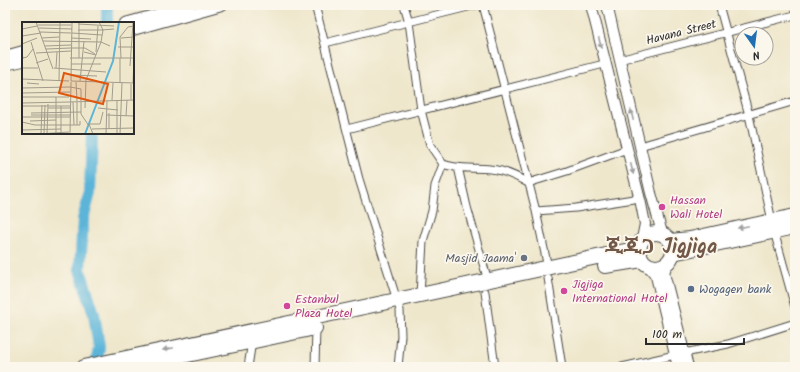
<svg xmlns="http://www.w3.org/2000/svg" width="800" height="372" font-family="Kalam,'Noto Sans Ethiopic',sans-serif">
<style>
.lines{fill:none;stroke-linecap:round;stroke-linejoin:round}
.river{stroke:#5cb5d9;stroke-width:12}
.street-casing{stroke:#484743;stroke-width:9}
.secondary-casing{stroke:#484743;stroke-width:12}
.highway-casing{stroke:#484743;stroke-width:16}
.street{stroke:#fff;stroke-width:7}
.secondary{stroke:#fff;stroke-width:10}
.highway{stroke:#fff;stroke-width:14}
.oneway{fill:#a0a0a0}
.hotel-dot{fill:#d1479c;stroke:#fbf7ec;stroke-width:1.5}
.worship-dot{fill:#6b7280;stroke:#fbf7ec;stroke-width:1.5}
.service-dot{fill:#5c6f8a;stroke:#fbf7ec;stroke-width:1.5}
.labels{text-anchor:middle;stroke-width:3.5;stroke-linejoin:round;paint-order:stroke}
.street-label{font-size:12px;fill:#2b2b2b;stroke:#fbf7ec}
.hotel-label{font-size:12px;fill:#b23c85;stroke:#fbf7ec;text-anchor:start}
.worship-label{font-size:12px;fill:#5b616d;stroke:#fbf7ec;text-anchor:end}
.service-label{font-size:12px;fill:#4e5e75;stroke:#fbf7ec;text-anchor:start}
.town-label{font-size:20px;font-weight:bold;fill:#715848;stroke:#fbf7ec}
.inset-river{fill:none;stroke:#5cb5d9;stroke-width:2}
.inset-road{fill:none;stroke:#a19c8c;stroke-width:1}
.view{fill:#df570e;fill-opacity:0.15;stroke:#df570e;stroke-width:2}
.inset-edge{fill:none;stroke:#2b2b2b;stroke-width:2}
</style>
<rect width="100%" height="100%" fill="#fbf7ec"/>
<filter id="ink" filterUnits="userSpaceOnUse"><feTurbulence type="fractalNoise" baseFrequency=".025" numOctaves="2"/><feDisplacementMap in="SourceGraphic" scale="8" xChannelSelector="R" yChannelSelector="G"/><feConvolveMatrix kernelMatrix="1 2 1 2 8 2 1 2 1" color-interpolation-filters="sRGB"/></filter>
<filter id="wash" filterUnits="userSpaceOnUse"><feTurbulence type="fractalNoise" baseFrequency=".012" numOctaves="4" result="noise"/><feDisplacementMap in="SourceGraphic" scale="16" xChannelSelector="R" yChannelSelector="G"/><feGaussianBlur stdDeviation="0.9" result="paint"/><feColorMatrix in="noise" values="0 0 0 0 0 0 0 0 0 0 0 0 0 0 0 0 0 1.4 0 .05"/><feComposite in="paint" operator="in"/></filter>
<g filter="url(#wash)">
<rect width="100%" height="100%" fill="#efe7cc"/>
<g class="lines">
<path class="river" d="M107,5V23
M92,133L90,193L83,219L80,270L94,314L99,347L96,367"/>
</g>
</g>
<g filter="url(#ink)">
<g class="lines">
<g class="street-casing">
<path id="street" d="M315,5L359,179L400,310L401,336L398,367
M404,5L409,22L421,110L430,145L443,164C457,170 475,167 490,169C504,170 516,176 528,183L567,171L627,149
M483,5L536,211L548,268
M719,5L749,115L772,221
M795,5V7
M325,43L476,5
M619,60L795,15
M347,129L604,64
M640,146L795,101
M458,167L467,207L488,281
M536,211L576,208L640,198
M774,231L795,307
M548,278L562,367
M485,292L495,367
M420,296L423,241L432,211L435,186L443,164
M684,353L728,344L795,323
M248,367L252,341
M315,367L316,328
M622,367L675,355"/>
</g>
<g class="secondary-casing">
<path id="secondary" d="M591,5L641,204L645,224L642,239
M607,5L651,193L662,233
M125,23L190,5
M133,30L222,5
M5,56L23,51
M5,65L23,61
M667,264L664,273L688,367
M648,265L656,276L678,367"/>
</g>
<g class="highway-casing">
<path id="highway" d="M639 250a17 17 0 1 1 34 0a17 17 0 1 1-34 0Z
M671,241L690,239L795,216
M673,253L795,227
M605,266L642,260
M84,367L639,248
M131,367L315,328"/>
</g>
<use href="#street" class="street"/>
<use href="#secondary" class="secondary"/>
<use href="#highway" class="highway"/>
</g>
<defs><path id="oneway-solid" d="M-6-.8H1V-3.2L6.5 0L1 3.2V.8H-6Z"/></defs>
<g class="oneway">
<use href="#oneway-solid" transform="translate(600 43) rotate(77)"/>
<use href="#oneway-solid" transform="translate(632 115) rotate(-103)"/>
<use href="#oneway-solid" transform="translate(632 169) rotate(76)"/>
<use href="#oneway-solid" transform="translate(743 227) rotate(168)"/>
<use href="#oneway-solid" transform="translate(168 349) rotate(168)"/>
</g>
</g>
<g class="hotel-dot">
<circle cx="662" cy="207" r="4"/>
<circle cx="564" cy="291" r="4"/>
<circle cx="287" cy="306" r="4"/>
</g>
<circle class="worship-dot" cx="524" cy="258" r="4"/>
<circle class="service-dot" cx="691" cy="289" r="4"/>
<g class="labels">
<g class="street-label">
<text transform="translate(681 32) rotate(-14)" y="4">Havana Street</text>
</g>
<g class="hotel-label">
<text x="670" y="204">Hassan<tspan x="670" dy="14">Wali Hotel</tspan></text>
<text x="572" y="288">Jigjiga<tspan x="572" dy="14">International Hotel</tspan></text>
<text x="295" y="303">Estanbul<tspan x="295" dy="14">Plaza Hotel</tspan></text>
</g>
<g class="worship-label">
<text x="516" y="262">Masjid Jaama'</text>
</g>
<g class="service-label">
<text x="699" y="293">Wogagen bank</text>
</g>
<g class="town-label">
<text x="661" y="253">ጂጂጋ Jigjiga</text>
</g>
</g>
<g transform="translate(22 22)">
<rect width="112" height="112" fill="#efe7cc"/>
<path class="inset-river" d="M63,112L91,39L97,0"/>
<path class="inset-road" d="M14,0L31,47M56,2L92,4M16,3H49M17,6L50,7M0,7L15,4M56,8H81M80,8L92,7M18,10L49,11M50,11L80,13M0,14L19,11M20,16L37,15M49,16L69,17M99,16L112,15M21,19L79,20L88,24M9,20L21,59M0,22L15,16M23,24L49,23M96,25H112M49,26H63L73,32M24,27L49,26M62,30L74,33M74,30L76,4M14,31L49,29M0,32L1,36L5,35L11,27M48,36H112M57,36V0M98,36V61M99,36L98,15L106,5L112,4M14,41L26,37M49,42H79M108,44L111,1M0,46H16M32,46L84,50M34,46L35,30M49,53L75,54M0,57L47,59M37,59L38,0M49,59L50,0M49,59L112,61M58,59L62,19M54,60L55,79M5,61L17,62M111,61L112,36M48,65L59,67V79M0,66L48,65M0,71L48,70M0,75H47M90,78L91,61M109,78V62M47,80L112,78M51,80L52,103M55,80V103M59,80V92L67,104M0,81L47,80M0,84H48M26,86H48M63,86L64,58L79,20L81,8L77,0M76,86L96,88M9,91L59,90M9,93H48M84,93L112,94M104,94L105,78M0,95H48M8,99L34,98M0,100L13,103H58V99M87,106V91M70,107L112,106M0,108L39,107M16,112L47,110M19,112L20,83M22,112L23,83M25,112L26,82M34,112V75M39,112V84M48,112L49,60M71,112L67,102H78L81,90M84,112L85,79M95,112V79M98,112L100,61"/>
<path class="view" d="M42,51L86,62L81,82L37,71Z"/>
<rect width="112" height="112" class="inset-edge"/>
</g>
<rect width="800" height="372" fill="none" stroke="#fbf7ec" stroke-width="20"/>
<g transform="translate(754 46) rotate(166)"><circle r="19" fill="#fbf7ec" stroke="#a8a59f"/>
<path d="M0-3L7 15L0 10L-7 15Z" fill="#1f6fb2"/>
<text y="-6" font-size="11" font-weight="bold" text-anchor="middle" fill="#2b2b2b">N</text>
</g>
<path d="M646 338v6h98v-6" fill="none" stroke="#2b2b2b" stroke-width="2"/>
<text x="652" y="338" font-size="12" fill="#2b2b2b" stroke="#fbf7ec" stroke-width="3" paint-order="stroke">100 m</text>
</svg>
